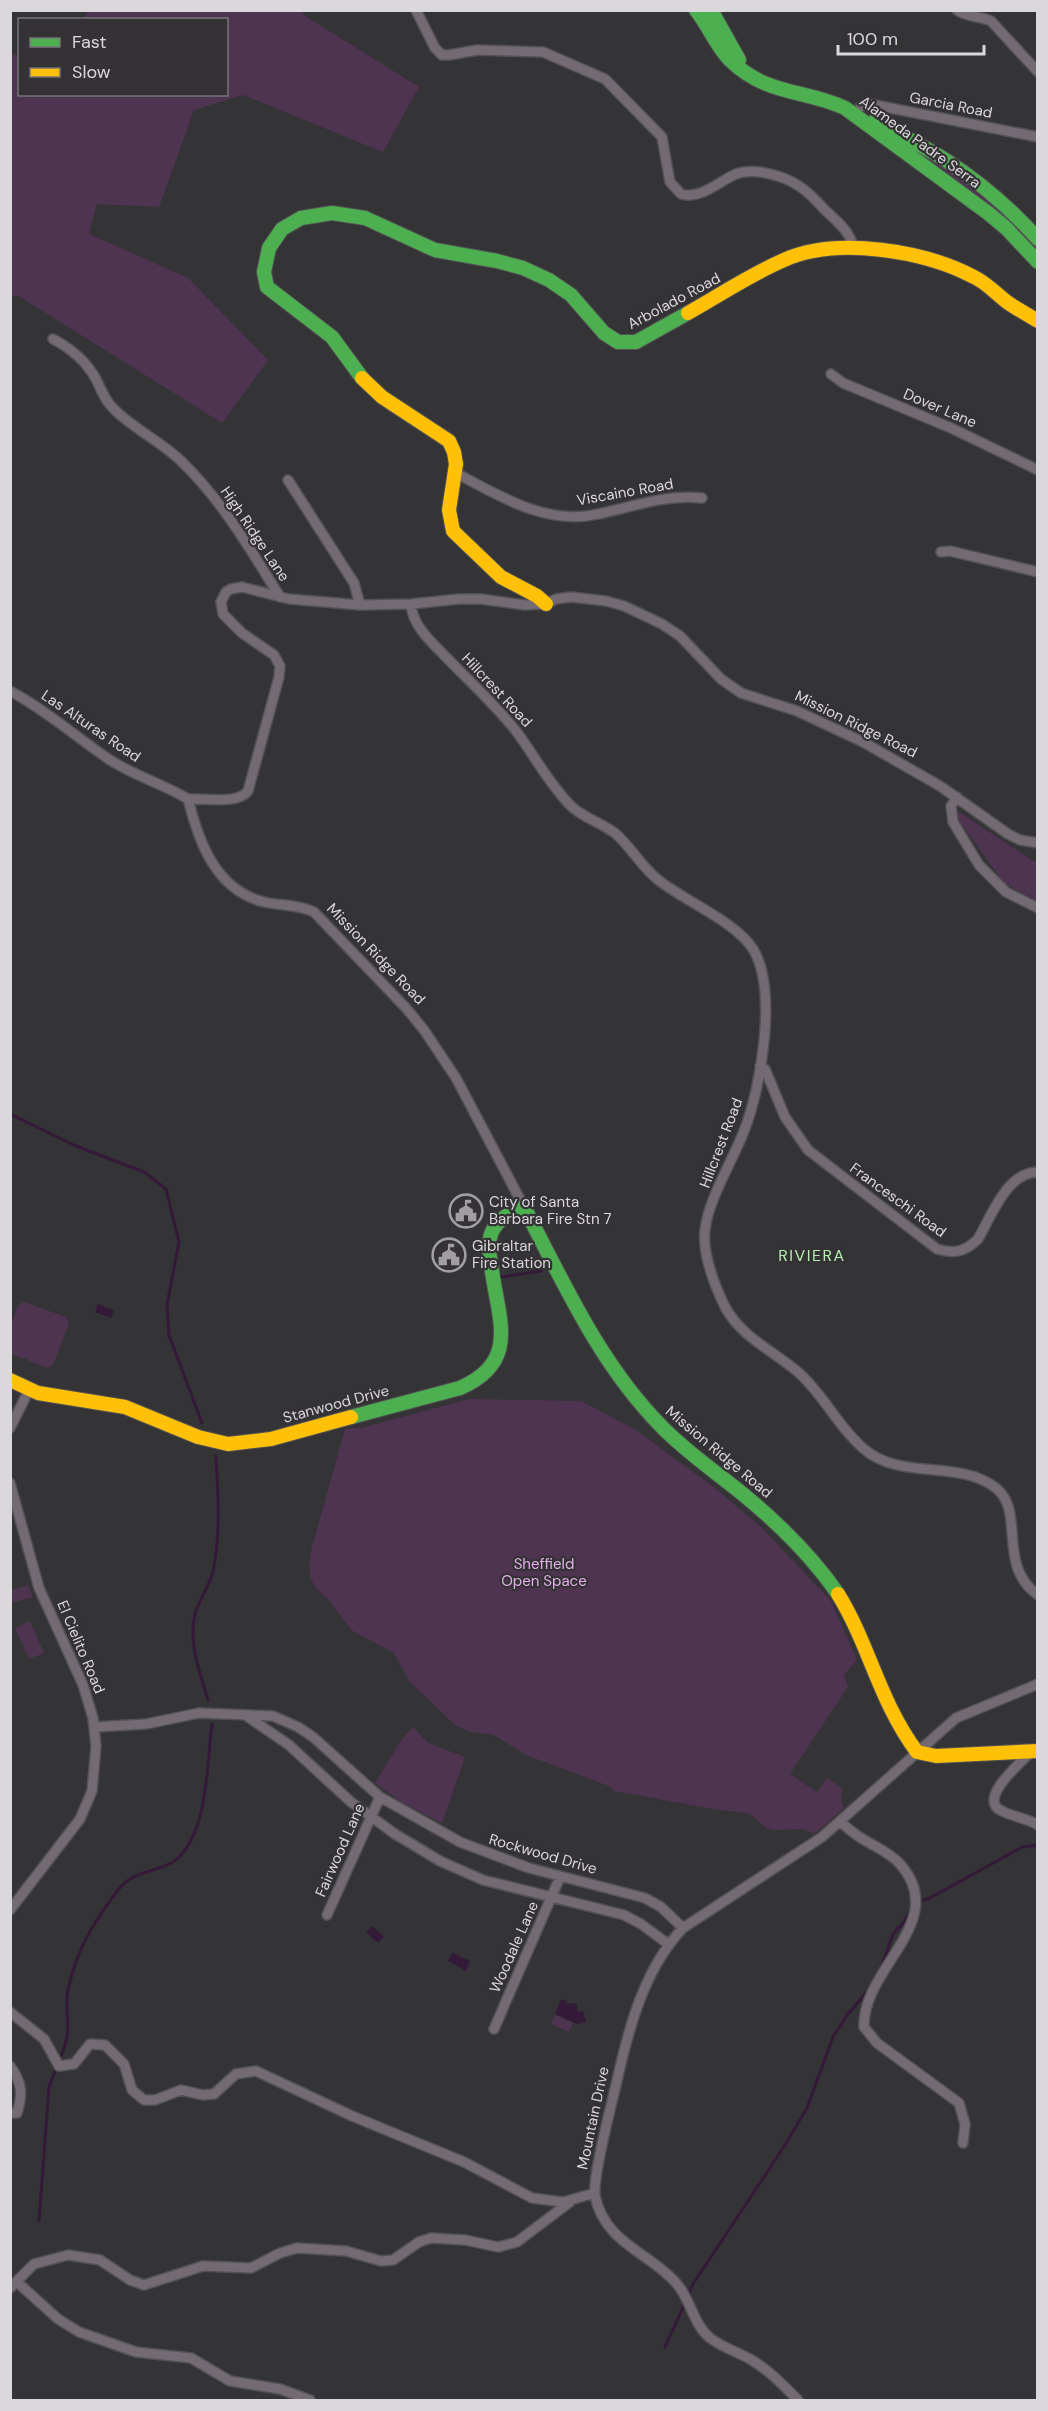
<svg xmlns="http://www.w3.org/2000/svg" width="1048" height="2411" font-family="'DM Sans',sans-serif">
<style>
.green{fill:#4f3452}
.water{fill:#341938}
.lines{fill:none;stroke-linecap:round;stroke-linejoin:round}
.stream{stroke:#341938;stroke-width:3}
.street-casing{stroke:#525153;stroke-width:12}
.fast-casing{stroke:#525153;stroke-width:16}
.slow-casing{stroke:#525153;stroke-width:16}
.street{stroke:#736a74;stroke-width:9}
.fast{stroke:#4caf50;stroke-width:14}
.slow{stroke:#ffc107;stroke-width:14}
.labels{text-anchor:middle;stroke-width:4.5;stroke-linejoin:round;paint-order:stroke}
.street-label{font-size:15px;fill:#dad8da;stroke:#353236}
.poi-label{font-size:15px;fill:#dad8da;stroke:#353236;text-anchor:start}
.park-label{font-size:15px;fill:#e5afeb;stroke:#353236}
.neighbourhood-label{font-size:16px;letter-spacing:1.5px;fill:#b5edb0;stroke:#353236}
</style>
<rect width="100%" height="100%" fill="#343335"/>
<path class="green" d="M88,11H301L305,16L419,87L383,152L243,95L194,110L159,207L97,204L89,234L188,278L268,360L222,423L17,295L11,297V54L19,56L20,94H226V20L83,19Z
M891,135L923,150L1001,206L1037,244V257L951,181L947,174Z
M947,804L1033,861H1037V901L1004,883Z
M24,1302L66,1317L69,1323L53,1365L48,1368L29,1361L27,1357L24,1359L11,1354V1326L18,1305Z
M470,1399L581,1401L636,1430L715,1488L762,1528L831,1601L857,1660L844,1675L848,1687L790,1774L817,1792L827,1778L842,1788L841,1801L844,1808L814,1834L804,1829L776,1830L766,1828L750,1814L740,1812L719,1810L614,1791L609,1786L526,1755L494,1735L471,1732L456,1726L409,1681L394,1653L351,1630L329,1600L316,1588L311,1579L309,1566L311,1551L345,1429L361,1428Z
M28,1585L33,1597L11,1603V1590Z
M30,1621L44,1653L29,1659L15,1628Z
M413,1727L428,1743L465,1757L442,1823L403,1803L375,1783L402,1739Z
M555,2015L573,2023L569,2032L551,2024Z"/>
<path class="water" d="M98,1304L114,1310L111,1318L95,1312Z
M372,1926L384,1937L378,1943L366,1932Z
M452,1953L470,1961L466,1971L448,1961Z
M561,1999L567,2001V2004L576,2003L578,2012L583,2011L586,2022L577,2024L555,2014Z"/>
<g class="lines">
<path class="stream" d="M10,1114L76,1146L144,1172L166,1189L179,1242L167,1305L169,1335L202,1423
M498,1273L502,1277L541,1271
M208,1700C200,1673 188,1643 195,1614C199,1599 210,1586 213,1571C221,1534 218,1494 216,1456
M918,1902L930,1898L1022,1847L1038,1845
M881,1968L893,1934L903,1923L910,1911
M61,2056C72,2031 66,2024 67,1998C68,1982 79,1951 87,1937C93,1925 117,1888 127,1881C143,1869 166,1871 180,1856C208,1827 207,1763 212,1724
M39,2221L49,2087L55,2071
M687,2297L693,2284L783,2148L807,2108L833,2037L848,2014L871,1987
M665,2347L685,2303"/>
<g class="street-casing">
<path id="street" d="M416,10L435,48L442,55H449L477,50L543,52L605,79L662,137L670,182L681,194C701,200 719,181 736,174C754,167 784,176 799,186C808,192 816,200 823,208C835,220 851,231 853,248
M957,10C965,17 981,16 991,21L1038,72
M860,107L870,104L1038,137
M53,339C72,349 86,361 96,379C101,389 104,399 112,407C129,426 160,441 180,460C222,500 250,549 280,597
M831,374L843,383L951,428L1038,470
M456,473C499,496 547,526 598,514C632,507 666,494 702,498
M288,480L354,583L360,605
M941,552L950,551L1038,572
M411,604C412,624 429,640 442,653C467,679 494,703 516,731C534,755 549,784 571,806C583,818 603,823 616,834C631,847 641,866 657,879C684,901 735,921 753,949C778,990 761,1088 744,1131C733,1160 708,1200 705,1230C702,1254 715,1286 725,1307C742,1338 774,1351 799,1373C824,1395 838,1427 864,1449C901,1481 959,1459 996,1488C1026,1512 996,1565 1038,1595
M10,691C46,710 76,737 110,760C135,776 163,784 188,799
M957,797L951,806L953,822L979,865L1006,892L1038,908
M188,799C205,798 237,805 248,791L279,677L280,666L274,655L242,633L223,614L221,602L226,592L231,589L242,587L289,599L360,605L411,604L459,599H481L525,605L546,604L556,599L571,597L606,601L624,606L662,624L680,636L721,679L741,693L797,711L863,742L940,786L1008,834L1020,840L1038,843
M188,799C199,843 216,890 264,902C281,906 297,904 314,912L406,1008L424,1030L456,1078L524,1207
M760,1066L765,1069L785,1117L808,1150L937,1249C954,1254 965,1252 978,1239C992,1215 1007,1172 1038,1172
M10,1428L29,1390
M10,1483L39,1588L83,1685L93,1718L96,1746L92,1791L80,1819L10,1910
M245,1715L289,1745L351,1802L395,1834L440,1861L483,1880L624,1915L641,1924L668,1944
M95,1727L146,1724L199,1713L273,1716L298,1727L313,1737L380,1797L460,1842L529,1868L645,1898L661,1907L683,1928
M1031,1752C1021,1762 976,1800 1002,1811C1014,1817 1026,1818 1038,1825
M841,1822C846,1827 852,1832 858,1836C871,1845 890,1852 900,1864C951,1921 862,1968 864,2027L877,2043L959,2103L965,2124L963,2143
M327,1915L380,1797
M10,2012L44,2039L59,2066L74,2064L90,2044L105,2045L124,2064L132,2090L144,2100H155L181,2090L203,2095L214,2094L236,2074L256,2071L352,2116L464,2162L532,2198L563,2202L595,2193
M494,2029L560,1877
M10,2066C22,2082 23,2094 17,2113H10
M17,2282L58,2319L79,2332L136,2352L191,2358L230,2381L280,2389L310,2400
M10,2288L34,2264L68,2255L100,2260L130,2280L144,2285L203,2266L251,2268L280,2253L297,2248L346,2251L381,2261L393,2260L419,2242L431,2238L465,2240L498,2247L517,2242L570,2202
M798,2400C783,2385 769,2370 750,2359C737,2352 722,2347 710,2338C693,2324 691,2300 677,2284C651,2253 605,2244 595,2196C592,2176 613,2100 618,2076C630,2024 645,1968 683,1928L822,1837L956,1718L1038,1684"/>
</g>
<g class="fast-casing">
<path id="fast" d="M696,10C709,26 716,46 730,60C767,96 804,89 845,108L988,213L1006,228L1038,262
M711,10L739,60
M876,119C898,135 924,146 947,161C981,183 1011,209 1038,239
M362,378L332,337L267,287L264,272L269,248L282,229L301,218L332,213L365,218L435,250L497,261L523,268L549,280L571,295L604,333L618,342H636L688,313
M351,1417L460,1388C522,1361 497,1317 491,1264C489,1252 487,1239 494,1228C501,1217 513,1212 524,1207C564,1283 599,1363 661,1426C686,1452 716,1472 744,1495C779,1524 812,1556 838,1594"/>
</g>
<g class="slow-casing">
<path id="slow" d="M688,313C720,295 751,274 784,260C837,236 925,251 974,277C987,283 996,294 1007,302C1017,309 1028,315 1038,321
M362,378L382,397L449,441L454,452L456,464L449,510L453,531L501,577L537,596L546,604
M10,1380L38,1393L125,1407L198,1437L228,1444L271,1439L351,1417
M838,1594C870,1646 879,1701 917,1752L936,1756L1038,1751"/>
</g>
<use href="#street" class="street"/>
<use href="#fast" class="fast"/>
<use href="#slow" class="slow"/>
</g>
<defs>
<g id="civic-ring" transform="scale(1.725)"><circle r="9.5" fill="#353236" stroke="#a09ea0" stroke-width="1.5"/><path d="M-.6-6.5H3V-4.5H.6V-3L4-1V1h2V6H-6V1h2V-1L-.6-3ZM-1.2 2.5V6h2.4V2.5Z" fill="#a09ea0"/></g>
</defs>
<g fill-rule="evenodd">
<use href="#civic-ring" x="466" y="1211"/>
<use href="#civic-ring" x="449" y="1255"/>
</g>
<g class="labels">
<g class="street-label">
<text transform="translate(951 105) rotate(11)" y="5">Garcia Road</text>
<text transform="translate(920 142) rotate(36)" y="5">Alameda Padre Serra</text>
<text transform="translate(674 301) rotate(-28)" y="5">Arbolado Road</text>
<text transform="translate(940 408) rotate(23)" y="5">Dover Lane</text>
<text transform="translate(625 492) rotate(-10)" y="5">Viscaino Road</text>
<text transform="translate(255 534) rotate(56)" y="5">High Ridge Lane</text>
<text transform="translate(497 690) rotate(47)" y="5">Hillcrest Road</text>
<text transform="translate(856 724) rotate(26)" y="5">Mission Ridge Road</text>
<text transform="translate(91 726) rotate(34)" y="5">Las Alturas Road</text>
<text transform="translate(376 954) rotate(46)" y="5">Mission Ridge Road</text>
<text transform="translate(721 1143) rotate(-69)" y="5">Hillcrest Road</text>
<text transform="translate(898 1200) rotate(36)" y="5">Franceschi Road</text>
<text transform="translate(336 1404) rotate(-15)" y="5">Stanwood Drive</text>
<text transform="translate(719 1452) rotate(40)" y="5">Mission Ridge Road</text>
<text transform="translate(81 1647) rotate(67)" y="5">El Cielito Road</text>
<text transform="translate(340 1850) rotate(-66)" y="5">Fairwood Lane</text>
<text transform="translate(543 1854) rotate(16)" y="5">Rockwood Drive</text>
<text transform="translate(514 1947) rotate(-66)" y="5">Woodale Lane</text>
<text transform="translate(593 2118) rotate(-78)" y="5">Mountain Drive</text>
</g>
<g class="poi-label">
<text x="489" y="1207">City of Santa<tspan x="489" dy="17">Barbara Fire Stn 7</tspan></text>
<text x="472" y="1251">Gibraltar<tspan x="472" dy="17">Fire Station</tspan></text>
</g>
<g class="park-label">
<text x="544" y="1569">Sheffield<tspan x="544" dy="17">Open Space</tspan></text>
</g>
<g class="neighbourhood-label">
<text x="812" y="1261">RIVIERA</text>
</g>
</g>
<rect width="1048" height="2411" fill="none" stroke="#dad8da" stroke-width="24"/>
<rect x="18" y="18" width="210" height="78" fill="#353236" stroke="#777478" stroke-width="1.5"/>
<rect x="30" y="38" width="30" height="9" fill="#4caf50" stroke="#777478" stroke-width="1.5"/>
<text x="72" y="48" font-size="18" fill="#dad8da">Fast</text>
<rect x="30" y="68" width="30" height="9" fill="#ffc107" stroke="#777478" stroke-width="1.5"/>
<text x="72" y="78" font-size="18" fill="#dad8da">Slow</text>
<path d="M838 45v9h146v-9" fill="none" stroke="#dad8da" stroke-width="3"/>
<text x="847" y="45" font-size="18" fill="#dad8da" stroke="#353236" stroke-width="4.5" paint-order="stroke">100 m</text>
</svg>
